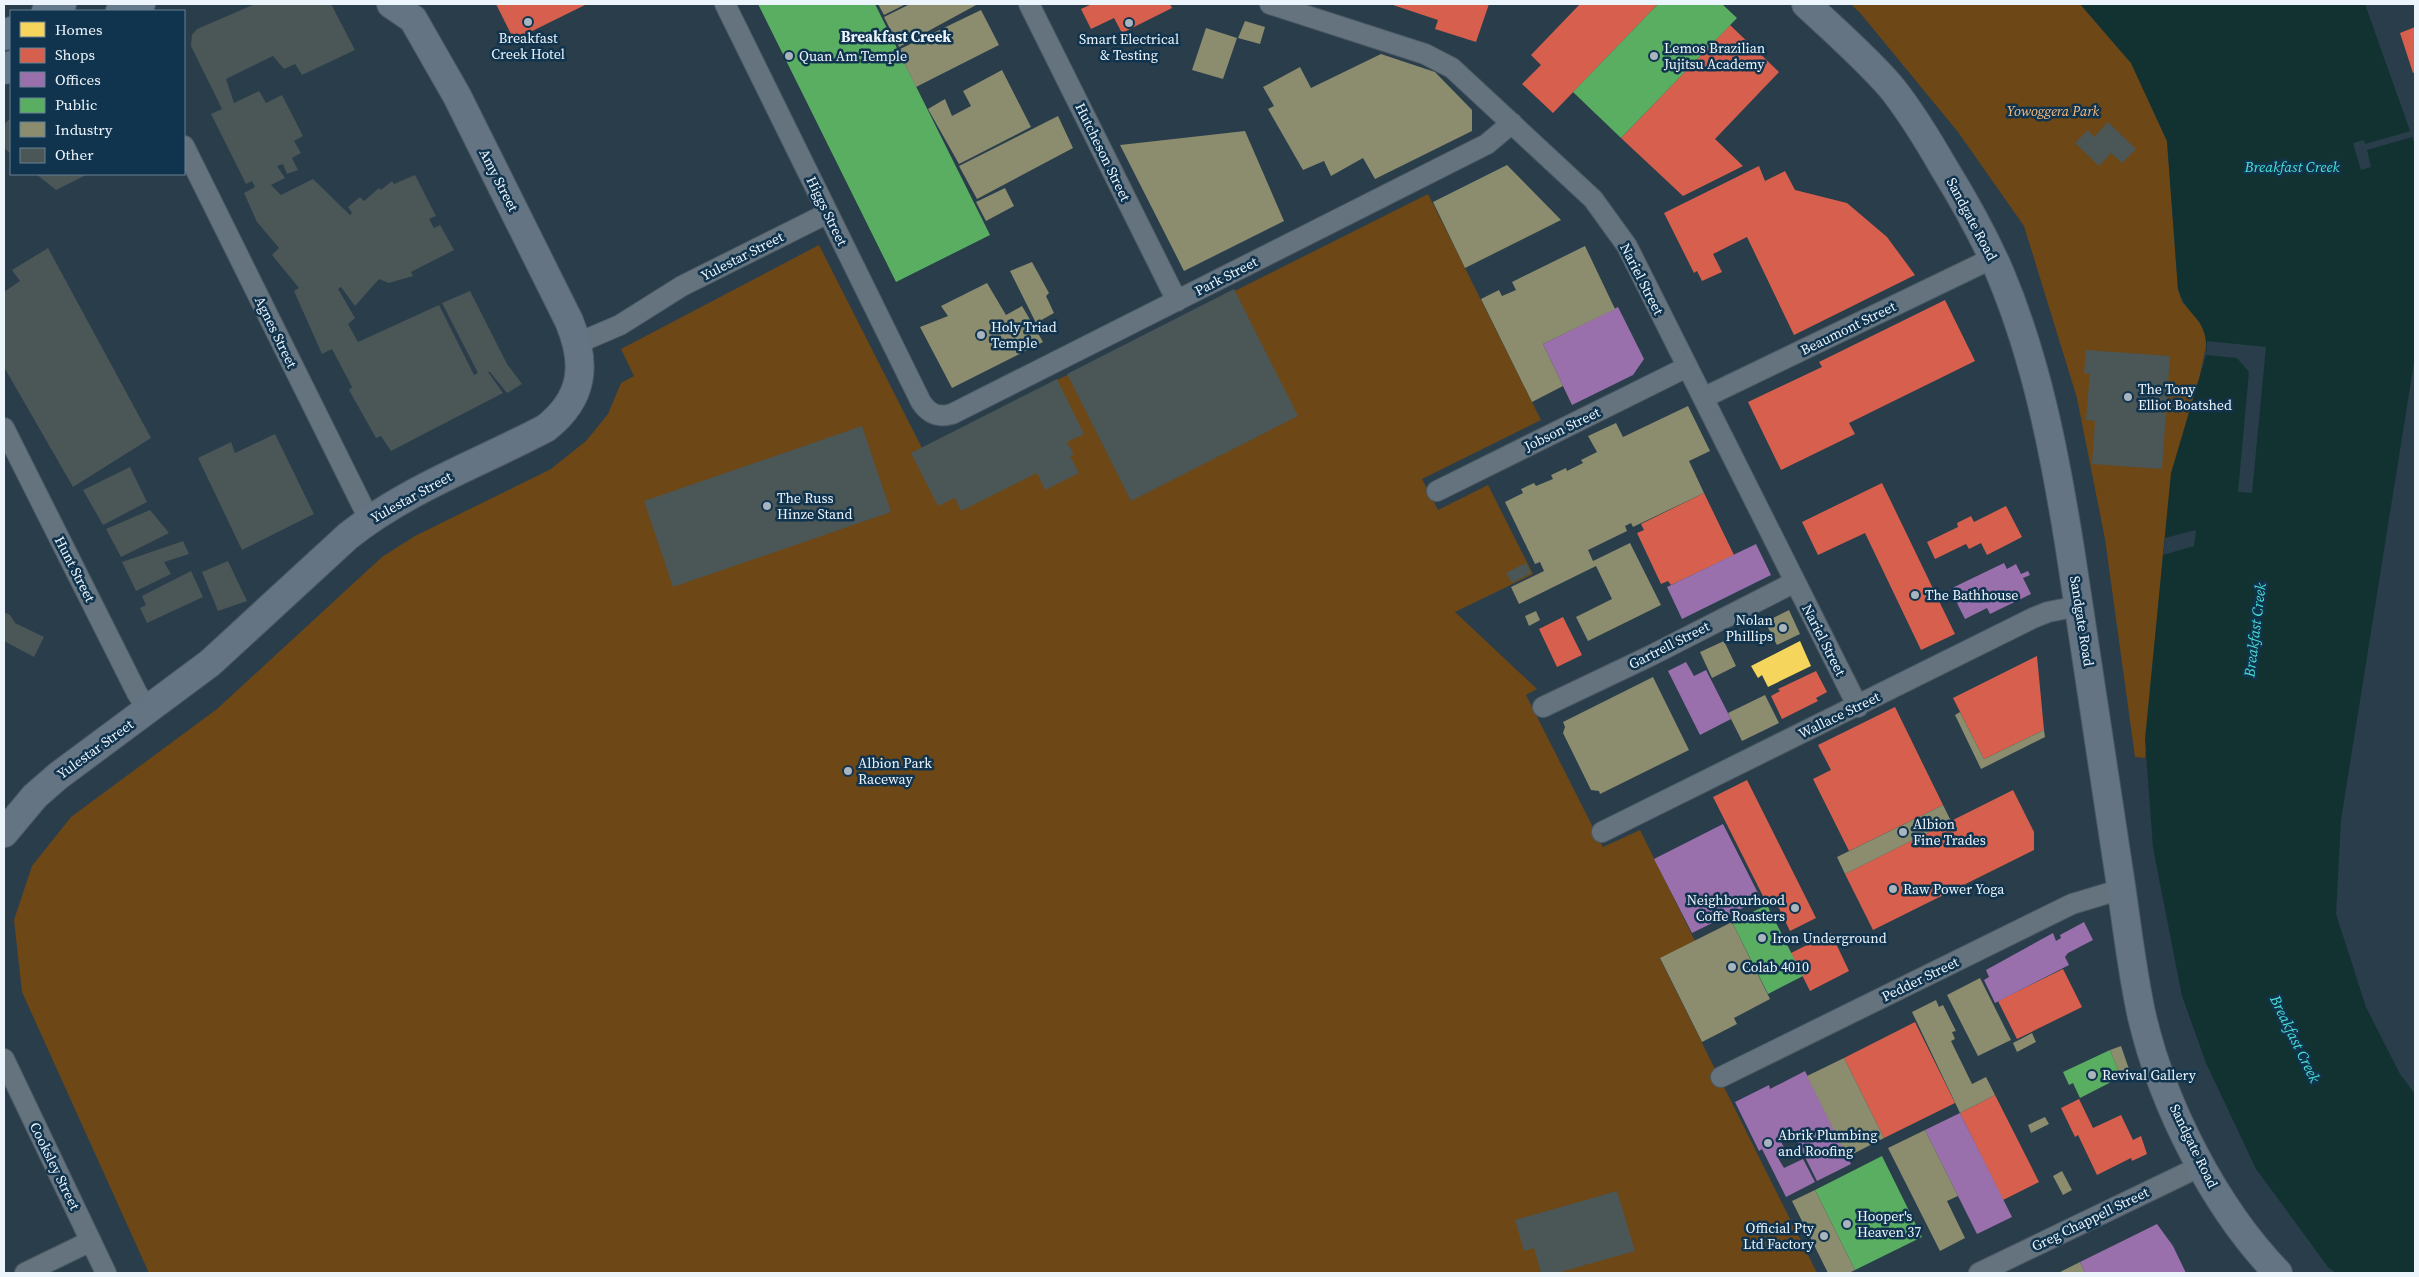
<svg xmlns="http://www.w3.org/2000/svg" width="2419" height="1277" font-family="'Source Serif 4',serif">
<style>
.green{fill:#6d4716}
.water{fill:#123231}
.pier{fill:#2a3d4b}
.homes{fill:#f6d55c}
.shops{fill:#d6604d}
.offices{fill:#9970ab}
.public{fill:#5aae61}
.industry{fill:#8c8c6e}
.building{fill:#4b5656}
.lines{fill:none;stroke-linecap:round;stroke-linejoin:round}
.street-casing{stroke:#4c5a64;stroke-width:22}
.secondary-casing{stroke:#4c5a64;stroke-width:30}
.highway-casing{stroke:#4c5a64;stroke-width:30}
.street{stroke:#64737e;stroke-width:20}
.secondary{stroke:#647482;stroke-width:28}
.highway{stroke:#64798c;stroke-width:28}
.poi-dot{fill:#a9b5be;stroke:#10334e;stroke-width:2}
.labels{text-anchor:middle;stroke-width:5;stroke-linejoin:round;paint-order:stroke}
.poi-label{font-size:14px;fill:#edf5fc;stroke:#10334e;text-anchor:start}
.park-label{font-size:14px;font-style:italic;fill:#f9bd81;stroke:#10334e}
.street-label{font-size:14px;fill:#edf5fc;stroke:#10334e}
.neighbourhood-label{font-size:15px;font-weight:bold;fill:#edf5fc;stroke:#10334e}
.water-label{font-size:15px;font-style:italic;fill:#48e3d4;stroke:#10334e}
</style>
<rect width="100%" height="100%" fill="#2a3d4b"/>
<path class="green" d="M1851,4H2080L2131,63L2167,141L2178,289L2182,302L2201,322L2207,341L2163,555L2145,758L2135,757L2105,539L2077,398L2024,226L1958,132L1861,14Z
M1428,194L1541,420L1422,479L1438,510L1488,485L1533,574L1455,612L1537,689L1526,695L1603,847L1640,830L1695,941L1660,959L1817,1273H149L22,992L14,920L32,866L71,817L217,709L382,557L415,536L551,469L586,441L608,414L621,383L634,376L621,349L819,245L922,448Z"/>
<path class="water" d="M2080,4H2365L2415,145V356L2341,820L2336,914L2366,1007L2400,1074L2415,1094V1273H2336L2328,1267L2256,1169L2206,1063L2182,996L2153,848L2145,739L2171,473L2206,355C2209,316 2187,319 2178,289L2167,141L2131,63Z"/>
<path class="pier" d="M2411,131L2412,137L2367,150L2371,167L2361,170L2353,143L2364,140L2365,144Z
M2207,341L2266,347L2252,493L2238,492L2249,372L2237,358L2206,355Z
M2196,530L2194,546L2163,555L2165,538Z"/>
<path class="homes" d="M1800,641L1811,666L1768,687L1762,675L1758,678L1751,666Z"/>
<path class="shops" d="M496,4H587L514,40Z
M1092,4H1170L1172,8L1122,33L1114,18L1091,29L1081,9Z
M1390,4H1489L1476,42L1435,29L1438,20Z
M1580,4H1658L1553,113L1522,84L1541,65L1531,55Z
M1730,25L1779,72L1715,139L1743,166L1683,196L1621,138Z
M2415,27V72L2413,73L2400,33Z
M1759,166L1765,181L1785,171L1795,190L1847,203L1887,237L1915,275L1794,335L1747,237L1713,254L1722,272L1702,281L1697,271L1694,273L1664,213Z
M1945,300L1975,361L1849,423L1855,434L1781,470L1748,402L1822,367L1819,362Z
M1882,483L1955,634L1921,650L1865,533L1818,555L1802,522Z
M1704,493L1734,555L1671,585L1668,581L1661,584L1637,533L1644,530L1641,524Z
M2006,506L2022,537L1987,555L1981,543L1969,549L1966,544L1935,559L1927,542L1958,527L1957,523L1971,516L1974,522Z
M1563,617L1582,655L1557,667L1539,629Z
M2037,656L2044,730L1984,759L1953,698Z
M1816,671L1827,692L1816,698L1818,701L1782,719L1771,696L1780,691L1778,689Z
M1895,707L1943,805L1849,851L1813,779L1831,770L1818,745Z
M1747,780L1816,918L1790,931L1774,898L1766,902L1713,797Z
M2013,790L2034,832V850L1873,930L1845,874Z
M1831,933L1849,971L1810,991L1791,953Z
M2063,969L2082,1007L2017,1039L1998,1001Z
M1915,1022L1955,1103L1884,1138L1844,1058Z
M1995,1095L2039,1182L2003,1200L1960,1113Z
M2079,1099L2093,1128L2121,1115L2133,1140L2141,1136L2147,1154L2132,1161L2131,1158L2097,1175L2078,1135L2075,1137L2061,1108Z"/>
<path class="offices" d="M1618,307L1644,359L1633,375L1572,405L1543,344Z
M1756,544L1771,575L1682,619L1667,587Z
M2004,563L2007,569L2016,564L2021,574L2028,571L2030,575L2023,578L2031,594L1990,614L1987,608L1965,619L1950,589Z
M1686,662L1694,676L1706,670L1731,719L1700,735L1668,671Z
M1723,824L1761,899L1692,933L1654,859Z
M2084,922L2093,940L2068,953L2065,957L2069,965L1995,1003L1984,980L1989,977L1986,970L2053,933L2056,941L2061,938L2060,935Z
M1805,1071L1851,1164L1817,1181L1793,1133L1780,1140L1787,1153L1778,1158L1784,1168L1803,1159L1815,1182L1786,1197L1762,1149L1759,1151L1735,1102L1769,1085L1770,1089Z
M1960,1113L2012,1217L1977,1234L1925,1130Z
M2157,1224L2173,1246L2186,1273H2085L2080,1262Z"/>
<path class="public" d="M758,4H875L990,235L896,282Z
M1658,4H1722L1737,18L1621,138L1573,92Z
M1767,905L1803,976L1768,994L1732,922Z
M2110,1050L2121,1077L2080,1098L2073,1083L2069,1085L2063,1072Z
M1882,1156L1922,1237L1855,1270L1815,1190Z"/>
<path class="industry" d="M878,4H906L884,15Z
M910,4H978L899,47L884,17Z
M981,10L999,45L916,87L898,50Z
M1245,21L1265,27L1260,44L1238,38Z
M1206,28L1237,38L1223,79L1192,70Z
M1381,54L1435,72L1472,110V131L1375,179L1363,158L1331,176L1324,161L1303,170L1268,109L1274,106L1263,87L1300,67L1311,88Z
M1002,70L1031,127L959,164L928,109L945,99L952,116L971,106L963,91Z
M1058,116L1073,148L977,199L959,166Z
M1245,131L1284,221L1184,271L1120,145Z
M1507,165L1561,220L1465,268L1433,202Z
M1005,188L1014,206L986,221L976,202Z
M1585,246L1615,309L1543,344L1563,386L1532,402L1481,299L1499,290L1502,296L1516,290L1512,282Z
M1032,262L1049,293L1046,296L1054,313L1036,323L1010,271Z
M987,283L1006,315L1022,306L1043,342L952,388L920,327L948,316L941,306Z
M1688,406L1710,451L1689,461L1704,493L1633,527L1631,523L1625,526L1627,531L1588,550L1593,561L1630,543L1661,605L1588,641L1576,617L1612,599L1596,566L1519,604L1511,587L1544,571L1540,562L1535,564L1505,502L1523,493L1521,489L1534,483L1536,486L1553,479L1551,475L1566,468L1567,471L1583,463L1581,460L1597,452L1588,436L1616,423L1623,437Z
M1789,610L1800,634L1777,645L1765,622Z
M1536,611L1540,620L1529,626L1525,616Z
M1724,641L1736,666L1712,678L1700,652Z
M1653,677L1689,750L1600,794L1599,791L1591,790L1563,733L1565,727L1563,722Z
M1765,695L1779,723L1742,741L1728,713Z
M1960,712L1984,759L2044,730L2045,737L1981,769L1955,715Z
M1943,805L1951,821L1845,874L1837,857Z
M1732,922L1770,999L1734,1018L1737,1024L1702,1042L1660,958Z
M1980,978L2011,1040L1978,1056L1947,995Z
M1936,1000L1939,1007L1943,1005L1956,1031L1952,1032L1955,1039L1951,1041L1972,1084L1986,1077L1995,1095L1960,1113L1912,1012Z
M2032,1033L2036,1042L2017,1052L2013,1043Z
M2121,1046L2130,1072L2121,1077L2110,1050Z
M1844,1058L1884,1138L1847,1157L1807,1076Z
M2045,1117L2049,1124L2031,1133L2028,1125Z
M1925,1130L1958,1196L1947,1201L1965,1238L1940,1251L1888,1148Z
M2062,1171L2072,1190L2063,1195L2053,1176Z
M1815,1190L1855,1270L1849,1273H1828L1792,1201Z
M2080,1262L2085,1273H2058Z"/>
<path class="building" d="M255,4H331L355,50L302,75L295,64L284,69L273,56L226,79L234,103L259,91L266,103L282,95L303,136L294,141L301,153L292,158L298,170L287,174L283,164L277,166L285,178L271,185L281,195L313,179L350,215L352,213L348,207L360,197L364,201L379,188L381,190L392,181L394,184L415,175L436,216L429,219L434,228L440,225L454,250L411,272L413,276L389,283L379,279L355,306L341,287L338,289L355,318L348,324L358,342L439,305L474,375L478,373L442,303L470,291L507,364L522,384L507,393L490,372H488L503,393L391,451L381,436L376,438L349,390L352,387L332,349L322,354L294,291L299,288L272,255L279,248L257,222L244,193L255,187L252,181L246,184L211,114L222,109L191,46L192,35L197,29Z
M11,118V154L4,148V124Z
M2108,122L2136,149L2122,163L2111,153L2099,166L2075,143L2088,130L2094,137Z
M36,174H88L56,190Z
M48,248L151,438L73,487L4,367V292L20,281L12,270Z
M1234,289L1298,416L1131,501L1067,374Z
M2086,350L2170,356L2162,469L2092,464L2095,421L2086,420L2090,373H2084Z
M1057,379L1084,434L1067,442L1074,455L1070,456L1079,473L1045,490L1037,473L961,511L955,498L938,506L911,453Z
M862,426L891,512L673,587L644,501Z
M275,434L314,514L242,550L198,458L231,442L235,453Z
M130,467L147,502L103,525L83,490Z
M150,510L169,533L121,557L106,529Z
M183,541L189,554L164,562L171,574L136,591L122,562Z
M228,561L247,601L218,611L202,572Z
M1526,563L1531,573L1512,583L1506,573Z
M191,571L203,597L147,623L140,608L146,605L142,596Z
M4,612L10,615L15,623L44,637L34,657L4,641Z
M1617,1191L1635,1251L1557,1273H1541L1534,1248L1524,1251L1515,1220Z"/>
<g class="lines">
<g class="street-casing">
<path id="street" d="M725,4L921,402C929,414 938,418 952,414L1487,144L1512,123
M1029,4L1177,301
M1270,4L1425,54L1452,68L1593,199L1627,246L1858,707
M184,146L369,519
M578,343L620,325L682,286L828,213
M1703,398L1993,258
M4,428L137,693L148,710
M1437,491L1687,367
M1543,707L1650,656L1795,582
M1602,832L2033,618L2048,612L2079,606
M4,1059L106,1273
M1721,1077L2072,904L2122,889
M25,1273L91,1241
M1979,1273L2201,1166"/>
</g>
<g class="secondary-casing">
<path id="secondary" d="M1806,4C1835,31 1865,57 1891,87C1911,112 1928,140 1944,168C1965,202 1984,236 2000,273C2037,361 2055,455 2070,549C2087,655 2101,760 2118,866C2126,916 2131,968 2142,1017C2163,1106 2215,1208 2278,1273
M4,833L35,796L58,776L210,663L348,536C407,489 480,463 546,428C584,398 587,364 569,321L457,96L413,19L391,4"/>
</g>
<g class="highway-casing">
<path id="highway" d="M46,11L62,4
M120,11L141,4
M4,36L11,31
M4,70L11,65"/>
</g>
<use href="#street" class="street"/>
<use href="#secondary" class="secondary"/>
<use href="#highway" class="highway"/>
</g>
<g class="poi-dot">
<circle cx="528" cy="22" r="5"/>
<circle cx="1129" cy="23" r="5"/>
<circle cx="789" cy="56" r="5"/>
<circle cx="1654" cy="56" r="5"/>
<circle cx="981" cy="335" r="5"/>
<circle cx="2128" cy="397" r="5"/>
<circle cx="767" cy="506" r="5"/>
<circle cx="1915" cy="595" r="5"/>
<circle cx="1783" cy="628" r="5"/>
<circle cx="848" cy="771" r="5"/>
<circle cx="1903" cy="832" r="5"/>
<circle cx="1893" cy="889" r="5"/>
<circle cx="1795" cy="908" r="5"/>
<circle cx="1762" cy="938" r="5"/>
<circle cx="1732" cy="967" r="5"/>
<circle cx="2092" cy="1075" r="5"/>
<circle cx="1768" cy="1143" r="5"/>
<circle cx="1847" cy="1224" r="5"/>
<circle cx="1824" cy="1236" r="5"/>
</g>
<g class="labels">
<g class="poi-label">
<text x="528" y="43" text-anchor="middle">Breakfast<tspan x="528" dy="16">Creek Hotel</tspan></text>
<text x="1129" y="44" text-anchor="middle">Smart Electrical<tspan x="1129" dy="16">&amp; Testing</tspan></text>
<text x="1664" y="53">Lemos Brazilian<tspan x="1664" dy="16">Jujitsu Academy</tspan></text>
<text x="799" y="61">Quan Am Temple</text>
<text x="991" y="332">Holy Triad<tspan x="991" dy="16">Temple</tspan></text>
<text x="2138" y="394">The Tony<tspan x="2138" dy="16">Elliot Boatshed</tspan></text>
<text x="777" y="503">The Russ<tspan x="777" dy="16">Hinze Stand</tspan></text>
<text x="1925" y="600">The Bathhouse</text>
<text x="1773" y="625" text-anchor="end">Nolan<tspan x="1773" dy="16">Phillips</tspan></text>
<text x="858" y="768">Albion Park<tspan x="858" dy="16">Raceway</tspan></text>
<text x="1913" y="829">Albion<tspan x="1913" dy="16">Fine Trades</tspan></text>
<text x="1903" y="894">Raw Power Yoga</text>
<text x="1785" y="905" text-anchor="end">Neighbourhood<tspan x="1785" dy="16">Coffe Roasters</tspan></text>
<text x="1772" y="943">Iron Underground</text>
<text x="1742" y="972">Colab 4010</text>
<text x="2102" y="1080">Revival Gallery</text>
<text x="1778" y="1140">Abrik Plumbing<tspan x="1778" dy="16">and Roofing</tspan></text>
<text x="1857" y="1221">Hooper's<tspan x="1857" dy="16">Heaven 37</tspan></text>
<text x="1814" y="1233" text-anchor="end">Official Pty<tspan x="1814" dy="16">Ltd Factory</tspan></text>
</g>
<g class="park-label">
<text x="2053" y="116">Yowoggera Park</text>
</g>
<g class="street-label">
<text transform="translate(1103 152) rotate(64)" y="5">Hutcheson Street</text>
<text transform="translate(499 180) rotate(63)" y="5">Amy Street</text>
<text transform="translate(827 211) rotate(64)" y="5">Higgs Street</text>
<text transform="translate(1972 219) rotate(62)" y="5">Sandgate Road</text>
<text transform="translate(742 256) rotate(-27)" y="5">Yulestar Street</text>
<text transform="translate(1226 276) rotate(-27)" y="5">Park Street</text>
<text transform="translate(1642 279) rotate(63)" y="5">Nariel Street</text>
<text transform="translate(1848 328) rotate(-26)" y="5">Beaumont Street</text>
<text transform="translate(276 332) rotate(64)" y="5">Agnes Street</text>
<text transform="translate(1562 429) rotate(-26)" y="5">Jobson Street</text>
<text transform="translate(411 497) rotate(-29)" y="5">Yulestar Street</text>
<text transform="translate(75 569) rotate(63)" y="5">Hunt Street</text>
<text transform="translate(2082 621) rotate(81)" y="5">Sandgate Road</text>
<text transform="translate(1824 640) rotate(63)" y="5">Nariel Street</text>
<text transform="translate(1669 645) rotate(-27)" y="5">Gartrell Street</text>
<text transform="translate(1839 715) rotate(-26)" y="5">Wallace Street</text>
<text transform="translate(95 749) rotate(-36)" y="5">Yulestar Street</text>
<text transform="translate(1920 979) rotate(-26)" y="5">Pedder Street</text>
<text transform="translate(2194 1146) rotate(64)" y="5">Sandgate Road</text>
<text transform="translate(55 1166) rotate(64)" y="5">Cooksley Street</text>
<text transform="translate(2090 1219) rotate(-26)" y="5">Greg Chappell Street</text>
</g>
<g class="neighbourhood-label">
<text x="896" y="42">Breakfast Creek</text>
</g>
<g class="water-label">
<text x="2292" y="172">Breakfast Creek</text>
<text transform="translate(2255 630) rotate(-83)" y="5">Breakfast Creek</text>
<text transform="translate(2295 1039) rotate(64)" y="5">Breakfast Creek</text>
</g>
</g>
<rect width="2419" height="1277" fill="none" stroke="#edf5fc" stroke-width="10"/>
<rect x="10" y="10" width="175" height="165" fill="#10334e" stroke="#688194"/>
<rect x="20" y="22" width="25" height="15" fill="#f6d55c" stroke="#688194"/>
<text x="55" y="35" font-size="15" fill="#edf5fc">Homes</text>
<rect x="20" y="48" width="25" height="15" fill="#d6604d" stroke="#688194"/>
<text x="55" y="60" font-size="15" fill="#edf5fc">Shops</text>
<rect x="20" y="72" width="25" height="15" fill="#9970ab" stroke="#688194"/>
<text x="55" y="85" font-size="15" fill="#edf5fc">Offices</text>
<rect x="20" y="98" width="25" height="15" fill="#5aae61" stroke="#688194"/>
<text x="55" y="110" font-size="15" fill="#edf5fc">Public</text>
<rect x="20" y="122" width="25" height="15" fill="#8c8c6e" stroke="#688194"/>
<text x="55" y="135" font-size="15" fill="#edf5fc">Industry</text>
<rect x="20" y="148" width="25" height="15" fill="#4b5656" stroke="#688194"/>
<text x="55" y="160" font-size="15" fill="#edf5fc">Other</text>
</svg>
